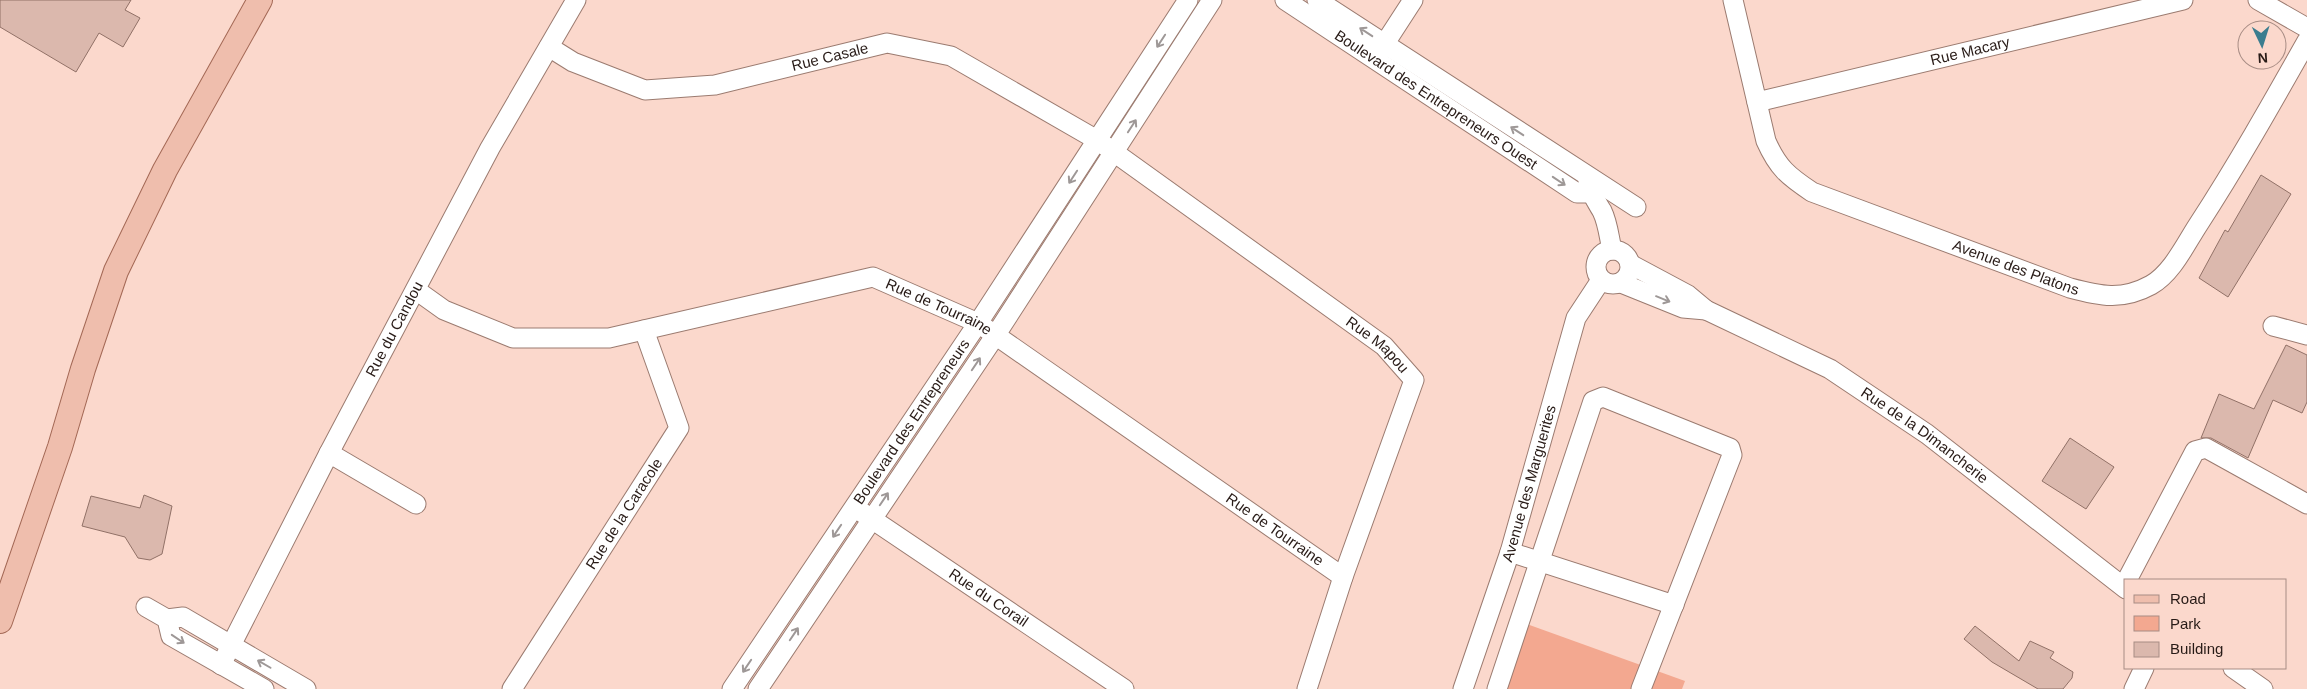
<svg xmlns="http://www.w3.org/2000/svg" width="2307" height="689" font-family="Helvetica,sans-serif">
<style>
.green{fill:#f3a890}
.building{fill:#dbb8ad;stroke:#917167}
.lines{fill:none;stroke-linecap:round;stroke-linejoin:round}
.minor-casing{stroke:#9b7b70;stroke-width:21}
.major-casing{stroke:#a36855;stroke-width:26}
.minor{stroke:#fff;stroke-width:19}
.major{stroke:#efbead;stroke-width:24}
.oneway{stroke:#9e9897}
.labels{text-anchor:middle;stroke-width:5;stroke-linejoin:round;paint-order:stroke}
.street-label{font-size:15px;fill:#281b17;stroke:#fbd8cc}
</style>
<rect width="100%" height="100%" fill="#fbd8cc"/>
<path class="green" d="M1524,623L1685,681L1682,689H1501Z"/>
<path class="building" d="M0,0H131L125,10L140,18L123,47L99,33L76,72L0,27Z
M2261,175L2291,194L2228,297L2199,278L2225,230L2228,232Z
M2286,345L2307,355V402L2302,413L2273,400L2248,458L2211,438H2201L2219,394L2254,409Z
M2070,438L2114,467L2086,509L2042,481Z
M144,495L172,506L162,554L150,560L138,558L125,537L82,526L91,496L140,508Z
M1975,626L2019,661L2030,641L2054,652L2050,658L2073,672L2072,678L2063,689H2038L1992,662L1964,639Z"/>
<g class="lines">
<g class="minor-casing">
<g id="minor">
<path id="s1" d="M1285,0L1577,193H1590"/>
<path d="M1317,0L1636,207"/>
<path id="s2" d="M1733,0L1766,141C1778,168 1788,176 1812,192L2070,288C2100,296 2122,301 2151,285C2172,273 2185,245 2198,225C2237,165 2272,103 2307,41"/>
<path d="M2258,0L2307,28"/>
<path id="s3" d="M549,47L573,62L645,90L715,85L887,43L951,56L1097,140L1384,346L1414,380L1343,577L1307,689"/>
<path d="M1378,54L1413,0"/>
<path id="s4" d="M1757,102L2183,0"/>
<path d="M1588,182C1591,194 1596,201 1602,211C1608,223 1609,237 1612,250"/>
<circle cx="1613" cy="267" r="17"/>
<path id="s5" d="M1630,264L1688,295L1706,310L1830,369L1927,434L2126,589"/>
<path d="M1621,283L1683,308L1706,310"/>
<path id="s6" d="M416,290L444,310L513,338H609L873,277L978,323L1343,577"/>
<path d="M2273,326L2307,335"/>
<path d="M329,453L416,504"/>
<path id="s7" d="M860,511L1124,689"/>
<path d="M1510,552L1674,605"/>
<path d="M2127,580L2195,451L2206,448L2307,504"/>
<path d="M146,607L167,619L171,636L264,689"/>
<path d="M167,619L183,617L306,689"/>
<path id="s8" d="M221,665L329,453L490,148L576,0"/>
<path d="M2233,668L2263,689"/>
<path id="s9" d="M512,689L679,428L644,330"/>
<path id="s10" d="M732,689L978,323L1188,0"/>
<path d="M758,689L995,336L1212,0"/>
<path id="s11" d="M1463,689L1510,552L1576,318L1601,280"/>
<path d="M1497,689L1593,401L1603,397L1730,448L1732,455L1641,689"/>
<path d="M2134,689L2144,668"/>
</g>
</g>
<g class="major-casing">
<path id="major" d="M0,621L60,447L83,369L116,271L165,170L260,0"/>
</g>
<use href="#minor" class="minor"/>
<use href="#major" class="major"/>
</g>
<defs><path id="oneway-shaft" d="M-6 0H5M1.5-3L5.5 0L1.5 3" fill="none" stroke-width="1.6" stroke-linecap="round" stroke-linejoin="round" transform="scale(1.25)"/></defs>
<g class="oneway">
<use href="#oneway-shaft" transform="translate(1366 32) rotate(-147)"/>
<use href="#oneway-shaft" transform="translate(1161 41) rotate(123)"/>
<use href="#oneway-shaft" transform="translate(1132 126) rotate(-57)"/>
<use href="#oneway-shaft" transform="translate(1517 131) rotate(-147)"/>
<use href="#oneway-shaft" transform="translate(1073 177) rotate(123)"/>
<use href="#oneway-shaft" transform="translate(1559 181) rotate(34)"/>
<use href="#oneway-shaft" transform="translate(1663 299) rotate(22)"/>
<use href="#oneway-shaft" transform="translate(976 364) rotate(-56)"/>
<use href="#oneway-shaft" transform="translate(884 499) rotate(-56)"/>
<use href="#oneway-shaft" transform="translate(837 531) rotate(124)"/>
<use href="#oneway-shaft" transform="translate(794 634) rotate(-56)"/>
<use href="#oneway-shaft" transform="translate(178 639) rotate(34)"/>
<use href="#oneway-shaft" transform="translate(264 664) rotate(-150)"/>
<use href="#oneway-shaft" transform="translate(747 666) rotate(124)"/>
</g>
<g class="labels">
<g class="street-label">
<text dy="5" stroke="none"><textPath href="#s4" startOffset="219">Rue Macary</textPath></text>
<text dy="5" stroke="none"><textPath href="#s3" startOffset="294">Rue Casale</textPath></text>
<text dy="5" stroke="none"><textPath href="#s1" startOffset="181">Boulevard des Entrepreneurs Ouest</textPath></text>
<text dy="5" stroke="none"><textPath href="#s2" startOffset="432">Avenue des Platons</textPath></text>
<text dy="5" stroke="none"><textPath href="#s6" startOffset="548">Rue de Tourraine</textPath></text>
<text dy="5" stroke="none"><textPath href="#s8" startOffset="378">Rue du Candou</textPath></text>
<text dy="5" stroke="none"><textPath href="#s3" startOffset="934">Rue Mapou</textPath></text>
<text dy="5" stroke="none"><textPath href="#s10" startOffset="322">Boulevard des Entrepreneurs</textPath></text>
<text dy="5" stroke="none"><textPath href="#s5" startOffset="342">Rue de la Dimancherie</textPath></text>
<text dy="5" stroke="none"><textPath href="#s11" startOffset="216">Avenue des Marguerites</textPath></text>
<text dy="5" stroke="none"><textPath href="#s9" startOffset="208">Rue de la Caracole</textPath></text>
<text dy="5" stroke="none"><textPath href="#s6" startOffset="952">Rue de Tourraine</textPath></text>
<text dy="5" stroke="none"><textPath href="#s7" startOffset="155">Rue du Corail</textPath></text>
</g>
</g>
<rect x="2124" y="579" width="162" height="90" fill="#fbd8cc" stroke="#a78c84"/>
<rect x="2134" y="595" width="25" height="8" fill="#efbead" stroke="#a78c84"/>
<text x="2170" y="604" font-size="15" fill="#281b17">Road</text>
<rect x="2134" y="616" width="25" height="15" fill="#f3a890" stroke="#a78c84"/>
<text x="2170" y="629" font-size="15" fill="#281b17">Park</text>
<rect x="2134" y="642" width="25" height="15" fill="#dbb8ad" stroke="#a78c84"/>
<text x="2170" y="654" font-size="15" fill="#281b17">Building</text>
<g transform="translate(2262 45) rotate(176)"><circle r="24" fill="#fbd8cc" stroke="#a78c84"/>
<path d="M0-4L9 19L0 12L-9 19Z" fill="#3b7d8f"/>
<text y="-8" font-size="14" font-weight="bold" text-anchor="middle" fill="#281b17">N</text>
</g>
</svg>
